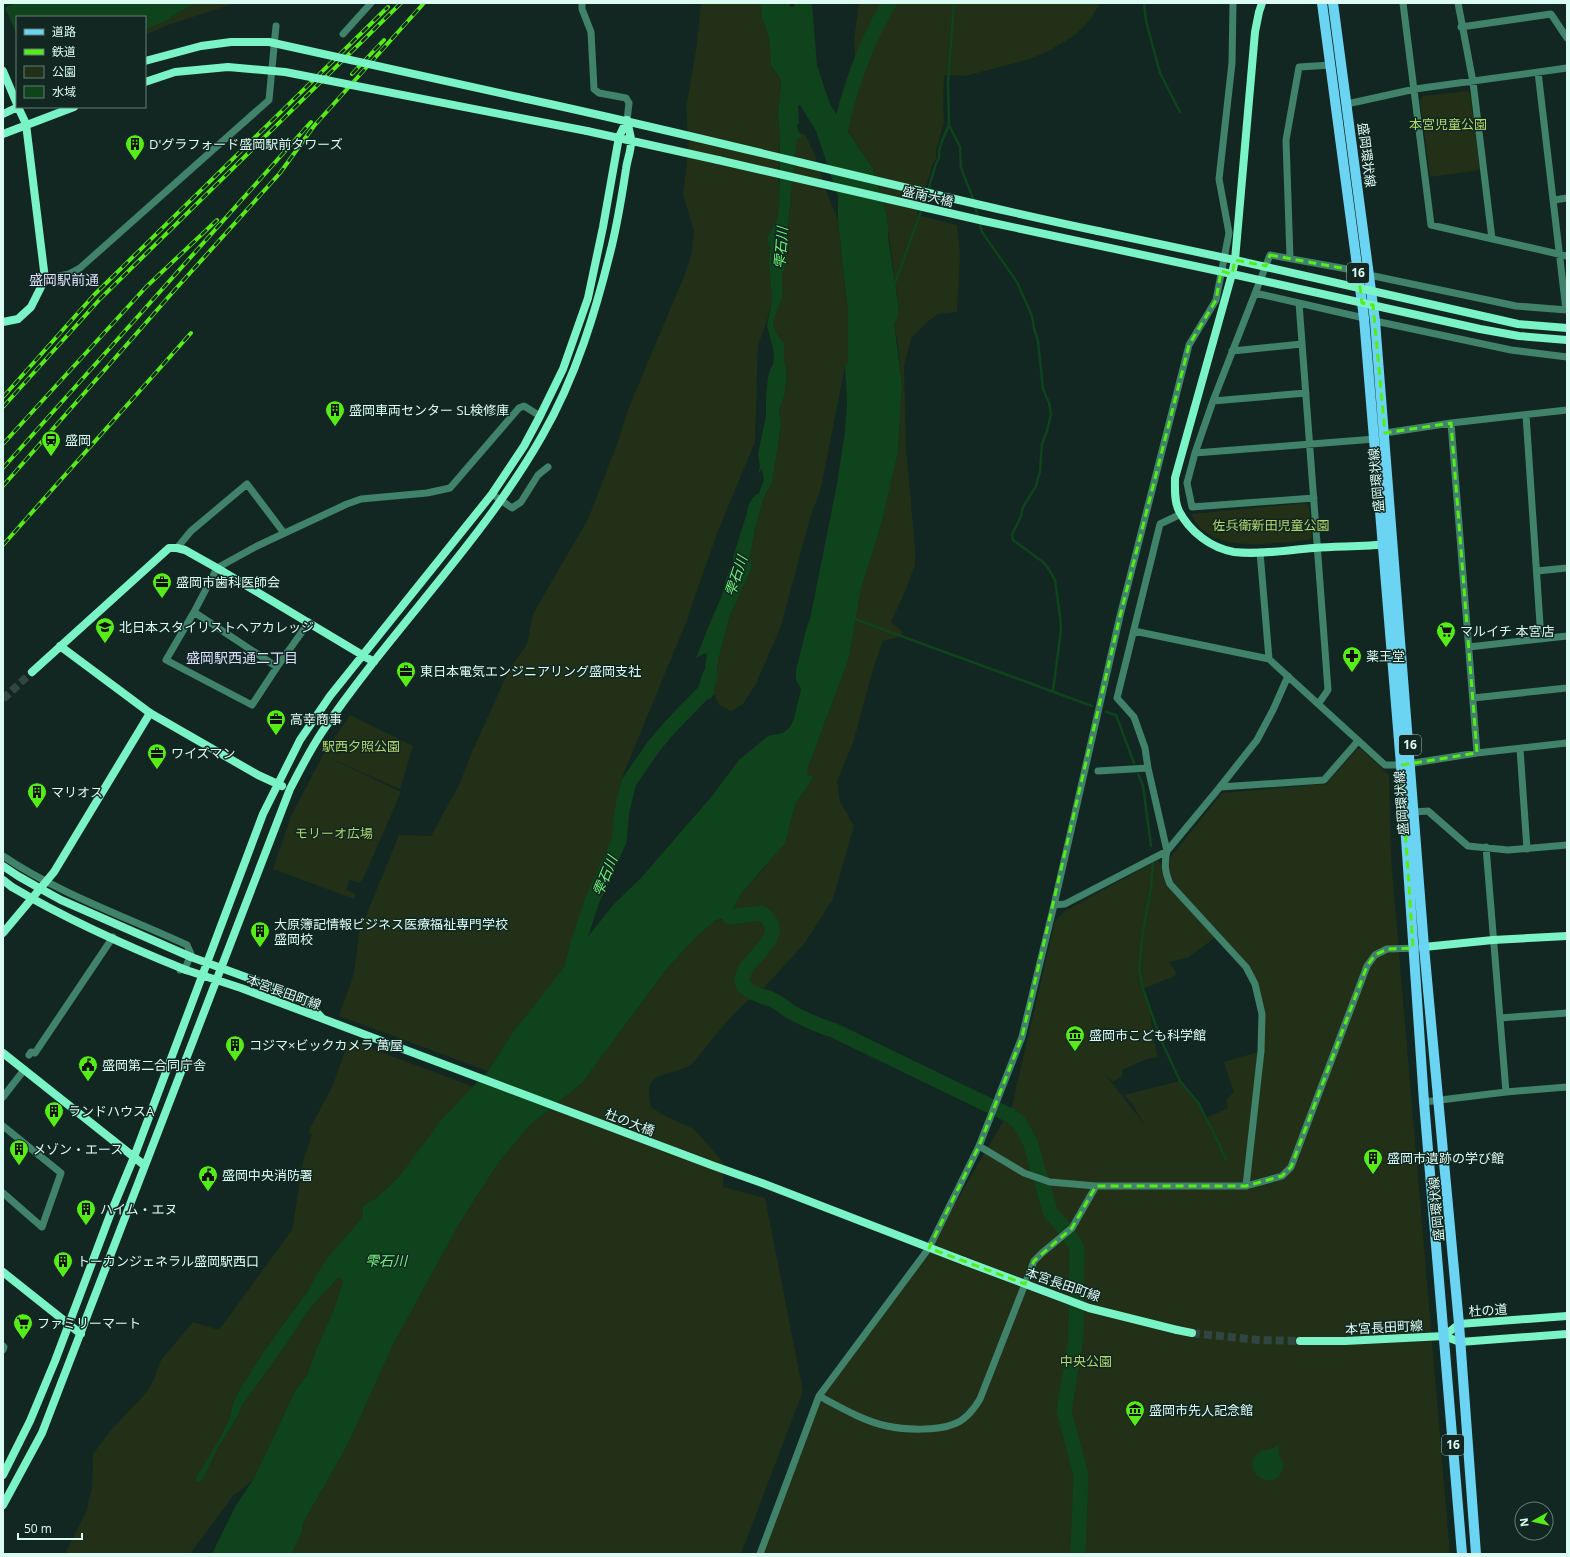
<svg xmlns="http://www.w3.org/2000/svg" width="1570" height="1557" font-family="'Open Sans','Noto Sans JP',sans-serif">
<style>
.green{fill:#213016;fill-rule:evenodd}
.water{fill:#0f431c}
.pier{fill:#122722}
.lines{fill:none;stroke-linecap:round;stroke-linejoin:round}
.stream{stroke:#0f431c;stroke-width:2.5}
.river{stroke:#0f431c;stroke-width:15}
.secondary-tunnel{stroke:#304741;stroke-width:8;stroke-dasharray:8 4;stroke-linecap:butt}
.street{stroke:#41826b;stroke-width:7}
.secondary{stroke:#7af4c7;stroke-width:8}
.primary{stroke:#6bd4f3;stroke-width:10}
.rail-casing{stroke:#56ec17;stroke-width:4}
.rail{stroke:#122722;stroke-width:2.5;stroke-dasharray:8;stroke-linecap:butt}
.secondary-bridge{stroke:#7af4c7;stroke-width:8}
.marked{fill:none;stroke:#56ec17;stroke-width:3;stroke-dasharray:8 5;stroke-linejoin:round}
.labels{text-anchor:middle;stroke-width:3;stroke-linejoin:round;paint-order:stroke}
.shield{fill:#122722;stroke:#9fbcb4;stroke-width:1}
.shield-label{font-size:12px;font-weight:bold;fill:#dbfcf3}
.park-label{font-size:13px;fill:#b1d76c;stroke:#122722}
.poi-label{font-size:13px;fill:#dbfcf3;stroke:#122722;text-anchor:start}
.street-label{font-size:13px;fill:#dbfcf3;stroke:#122722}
.water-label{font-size:14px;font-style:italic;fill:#72f37a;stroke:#122722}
.neighbourhood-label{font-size:14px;fill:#dddefc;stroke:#122722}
</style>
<rect width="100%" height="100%" fill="#122722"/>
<path class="green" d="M197,3H236L171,24L145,35V30L170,19L172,16Z
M701,3H761L762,18L769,37L771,62L773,69L780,78L781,86L778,113L780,137L778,178L780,198L779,212L775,224L769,235L772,300L767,321L758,345L755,442L718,531L685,625L623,775L619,791L612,845L597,877L573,957L513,1032L488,1071L339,1016L354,974L359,933L399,835L431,836L460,783L472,752L509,670L527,644L533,614L588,519L618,442L627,412L685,274L691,256L694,231L683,195L689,144L686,109L696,50Z
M859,3H1100L1090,20L1074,36L1050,50L1030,59L965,76L944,75L943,103L944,123L936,150V159L933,164L917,215L957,225L960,257L957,312L938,314L926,323L912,337L904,365L906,448L915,547V565L904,594L891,622L903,632L899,637L883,641L873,669L853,743L837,781L840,802L854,826L833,899L804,944L762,990L745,1003L729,1019L692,1064C669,1079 642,1067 651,1107L663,1115L694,1129L723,1162V1187L765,1198L803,1391L741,1554H292L302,1532L303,1523L346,1448L394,1343L459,1224L498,1163L529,1126L583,1082L665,971L696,937L715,921L721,920L733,910L741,894L766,866L790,826L796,803L814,777L806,776L808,768L849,658L861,589L882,522L898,452L902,384L898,346L894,323L899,310L886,213L873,169L841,120L849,86L856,68L854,40Z
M1467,91L1470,93L1480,170L1430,177L1420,101L1423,96Z
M801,134H805L813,151L825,188L838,220L848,312V362L845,366L821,488L810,518L781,626L756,684L743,704L731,711L719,705L714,694L718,661L730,615L752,568L750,557L755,529L764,497L772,483L778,445L781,425L779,411L784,396L787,374L784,359V343L775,331L773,322L782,299V280L785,264L791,193L797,139L801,138Z
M1306,503L1309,507L1312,538L1308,540C1275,543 1222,553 1198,525C1195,522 1193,517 1191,514Z
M350,715L413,746L400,789L323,755Z
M1357,749H1361L1389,775L1391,858L1450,1554H761L819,1396L929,1248L1012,1106L1055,921L1065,911L1158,860L1165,872L1169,859L1222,793L1326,784ZM1217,936L1255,984L1262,1014L1261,1051L1224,1062L1234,1092L1226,1100L1228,1108L1206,1118L1199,1104L1180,1081L1124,1095L1131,1102L1144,1124L1105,1074L1113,1082L1122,1076V1070L1147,1059L1158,1057L1153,1037L1150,1010L1143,989L1177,975L1170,962L1189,957Z
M323,755L401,792L363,879L359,883L350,880L346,890L356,894L354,899L273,869L291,816Z
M349,1040L474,1087L399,1177L376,1198L363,1206L362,1218L315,1277L309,1289L265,1350L241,1387L233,1402L230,1417L203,1479L217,1450L238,1416L242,1406L292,1336L311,1307L337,1279L340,1278L343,1282L334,1309L316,1350L307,1375L296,1389L253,1480L233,1496L190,1554H65L87,1510L92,1487L93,1454L111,1430L146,1393L154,1379L161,1360L193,1322L219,1330L292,1230L303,1162L312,1135L308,1132L333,1085Z"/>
<path class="water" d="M16,3H197L172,16L170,19L145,30V17H17V74L3,8Z
M761,3H789L790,7H794L795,3H812L817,65L825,90L831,106L873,169L886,213L888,226V237L899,310L897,319L894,323L902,384L898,452L882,522L861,589L849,658L808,768L807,775L814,777L796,803L785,843L741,894L733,910L726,917L715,921L696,937L665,971L583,1082L529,1126L498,1163L459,1224L394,1343L346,1448L303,1523L302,1532L292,1554H212L236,1505L253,1480L296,1389L307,1375L316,1350L334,1309L343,1282L340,1278L337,1279L311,1307L292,1336L242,1406L238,1416L217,1450L203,1479L201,1481H196V1478L221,1436L230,1417L233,1402L241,1387L265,1350L309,1289L315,1277L328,1257L362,1218L363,1206L376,1198L399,1177L443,1118L488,1071L513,1032L613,905L641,878L712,796L739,760L768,736L783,733L790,727L794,719L801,689L796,680V670L807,626L810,619L837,484L845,432L847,402L845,366L848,362V312L838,220V196L816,131L800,105H798L799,123L797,125L798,131L801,134V138L797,139L791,193L785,264L782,280V299L773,322L775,331L784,343V359L787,374L784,396L779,411L781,425L778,445L772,483L764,497L755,529L750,557L752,568L730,615L718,661L714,694L710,699H707L699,690L704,677L707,654L705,653L696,658C704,639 711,619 720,600C724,592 724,582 728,574C731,567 734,564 733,557L747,513C748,505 751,497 759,493L764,480L762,469L758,474L760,467L758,454L766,416V396L768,377L770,370L773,364L774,357L773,348L767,326L772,300L769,261L770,248L767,238L775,224L779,212L780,137L778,113L781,86L780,78L771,66L769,37L762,18Z
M1279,1444C1279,1447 1278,1451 1279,1454C1280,1459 1285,1462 1283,1468C1277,1494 1239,1473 1257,1454C1262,1449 1266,1451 1271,1449C1274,1448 1277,1446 1279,1444Z"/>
<path class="pier" d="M3,5H4L17,35V76L3,80Z"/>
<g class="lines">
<path class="stream" d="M954,3L948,82L949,125L960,147L961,168L974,201
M1144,3L1146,21L1160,73L1180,112
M975,206L982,232L1017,282L1032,316L1034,328L1038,341L1043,389L1049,403L1051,414L1047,431L1042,444L1040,471L1036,486L1023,507L1021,516L1012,535L1013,540L1043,562L1048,568L1055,580L1060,616L1061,630L1053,691
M894,286L925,200L936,164L939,158V151L942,141L949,125
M852,618L1092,706
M1106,712L1116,715L1134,763
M1138,774L1143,786L1151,846
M1153,862L1151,889L1143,930L1139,969L1143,989L1161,1040L1180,1081L1199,1104L1219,1144L1226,1160"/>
<path class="river" d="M838,141C847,94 865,44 889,3
M718,897L730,917L762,913C795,938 739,959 742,982C744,993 765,996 773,1000C779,1003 785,1008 791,1012C804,1019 819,1026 833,1030L1011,1116L1019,1122L1030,1142L1051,1214L1061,1224L1077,1247L1076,1339L1064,1411L1081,1475L1078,1554
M571,972L578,943L592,901L619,841L622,810L629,782L654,746L671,726L705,691L710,675"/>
<path class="secondary-tunnel" d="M3,699L32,672
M1192,1333L1258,1340L1300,1341"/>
<path class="street" d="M582,3V9L591,32L594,89L599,93L626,98L629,103L627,120
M1403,3L1431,225L1567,256
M1458,3L1473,82L1492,239
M1461,27L1551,14L1567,38
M343,34L371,3
M1538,72L1566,310
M1347,104L1415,89L1567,68
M1554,200L1567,198
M1290,258L1286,140L1299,67L1331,65
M1369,275L1516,306L1567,310
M45,279L69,274L80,268L269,100L276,26
M1255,293L1364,318
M1299,303L1328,690L1319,703
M1375,321L1511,350L1567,357
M1232,351L1302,344
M1213,401L1306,393
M1526,415L1541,639
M1451,423L1567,410
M1385,433L1451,423L1477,753
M1195,453L1375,439
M492,494L512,508L521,502L538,475L548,467
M1314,498L1192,507L1187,483L1195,453L1213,401L1270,255L1358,271
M1181,514L1160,524L1117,698L1134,717L1145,748L1148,768L1167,851C1164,864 1165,872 1170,884L1246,967L1255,984L1262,1014L1261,1051L1246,1186
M177,548L191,531L247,484L284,533
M1260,552L1269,659L1385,765H1401L1477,753L1567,743
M1537,571L1567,568
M194,612L277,667
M309,622L277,667L252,705L166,660L194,612L217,568L257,546L347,504L361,499L427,493L450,488L519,408L524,406L540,416
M1134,631L1269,659
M1469,647L1567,636
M1473,698L1567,688
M1520,749L1527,849
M1098,771L1148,768
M1220,787L1324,780L1358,741
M1414,812L1428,811L1468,846L1508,850L1567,845
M1486,847L1506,1092
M3,856C58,893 126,917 187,945L191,954L185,969L180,970
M1054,905L1065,904L1167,851L1220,787L1257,740L1273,710L1288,676
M1500,1018L1567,1013
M29,1055L31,1052L35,1053L113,937
M3,1097L24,1070
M1424,1102L1506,1092L1567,1087
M3,1126L61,1173L42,1227L3,1193
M979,1146L1024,1173L1050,1182L1096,1186
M3,1346L4,1347L3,1350
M819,1396C840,1407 863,1421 887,1426C905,1430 937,1431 954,1424C966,1420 974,1409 980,1399L1034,1261L1042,1253L1072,1228L1096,1186H1246L1282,1176L1291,1167L1367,966L1375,955L1387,949L1418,948
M760,1554L819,1396L929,1248L979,1146L1022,1037L1054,905L1120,616L1189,345L1216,300L1229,233L1219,179L1232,63L1233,3"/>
<path class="secondary" d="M1262,3L1259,12L1255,32L1235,260L1232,274L1175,478C1175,489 1174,501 1179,511C1190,532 1211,548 1234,552C1260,555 1288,550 1314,548C1338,546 1363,547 1387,544
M3,71L17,104
M527,99C718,140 907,191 1098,231
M3,114L18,107
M587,131L718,160
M3,134L74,107
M3,322L18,319L31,307L45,279L26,124L18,107
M60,646L150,713L258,775L282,786
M32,672L169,548H177L185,550L217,568L374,662
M3,866L18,876L41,889
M3,880L12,887
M1424,947L1493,940L1567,936
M191,957L268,985L307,1002L322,1018
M186,970L241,988L714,1166L762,1183L964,1261
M3,1053L144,1165
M3,1272L81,1334
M1177,1330L1192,1333
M1444,1336L1459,1324L1567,1316
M1300,1341H1345L1444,1336L1460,1342L1567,1334
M3,1475L30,1421L55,1361L110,1215L134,1157L263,814L300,740L330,696L492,494L524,446L540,416L563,369L588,298L603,227L619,137L627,120
M3,1505L42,1433L290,789C300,770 310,750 322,732C391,630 481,543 542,436C576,377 596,311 612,245C618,220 622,195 626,169C627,160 632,149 631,139C630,133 628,126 627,120"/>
<path class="primary" d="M1322,3L1364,318L1401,765L1424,1102L1462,1554
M1333,3L1375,321L1424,947L1459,1324L1476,1554"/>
<g class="rail-casing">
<path id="rail" d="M352,74L384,40
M3,397L94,295L388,7
M3,407L100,299L401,3
M3,444L146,287L217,220
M3,468L311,122
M3,486L172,293L254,202L280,173L314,126L424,3
M3,545L191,333"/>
</g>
<use href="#rail" class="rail"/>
<path class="secondary-bridge" d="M145,61L201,46L231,42H269L527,99
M145,82L175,72L228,67L285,72L587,131
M718,160L984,221L1232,274L1480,329L1519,336L1567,340
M1098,231L1235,260L1518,324L1567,328
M12,887C68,920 126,946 186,970
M41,889L61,900L191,957
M3,933L54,872L150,713
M964,1261L1089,1308L1177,1330"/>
</g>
<path class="marked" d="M1270,255L1358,271L1362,303L1373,305L1385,433L1451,423L1477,753L1401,765L1413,948L1387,949L1375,955L1367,966L1291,1167L1282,1176L1246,1186H1096L1072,1228L1034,1261L1025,1284L929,1248L979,1146L1022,1037L1120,616L1189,345L1216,300L1221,271L1232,274L1235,260L1266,266Z"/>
<defs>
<g id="building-pin" transform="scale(1)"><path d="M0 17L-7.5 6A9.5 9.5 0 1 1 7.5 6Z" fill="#56ec17" stroke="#122722"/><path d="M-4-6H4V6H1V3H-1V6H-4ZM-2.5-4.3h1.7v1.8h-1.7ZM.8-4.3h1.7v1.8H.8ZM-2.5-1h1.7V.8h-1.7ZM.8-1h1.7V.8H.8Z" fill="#111"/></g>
<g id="station-pin" transform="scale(1)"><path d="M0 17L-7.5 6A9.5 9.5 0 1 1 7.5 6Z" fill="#56ec17" stroke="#122722"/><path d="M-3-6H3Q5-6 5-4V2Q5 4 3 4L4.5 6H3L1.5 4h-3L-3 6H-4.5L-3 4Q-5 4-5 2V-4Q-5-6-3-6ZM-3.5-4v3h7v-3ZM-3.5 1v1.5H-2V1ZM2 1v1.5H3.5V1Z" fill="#111"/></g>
<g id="office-pin" transform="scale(1)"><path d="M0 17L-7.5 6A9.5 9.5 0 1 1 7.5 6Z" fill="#56ec17" stroke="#122722"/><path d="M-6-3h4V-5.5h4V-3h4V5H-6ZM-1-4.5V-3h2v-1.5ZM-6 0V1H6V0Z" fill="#111"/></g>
<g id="university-pin" transform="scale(1)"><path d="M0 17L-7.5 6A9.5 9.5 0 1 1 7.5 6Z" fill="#56ec17" stroke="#122722"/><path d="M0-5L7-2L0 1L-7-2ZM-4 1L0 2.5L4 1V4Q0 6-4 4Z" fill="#111"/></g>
<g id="supermarket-pin" transform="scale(1)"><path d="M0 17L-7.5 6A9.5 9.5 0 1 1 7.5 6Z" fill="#56ec17" stroke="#122722"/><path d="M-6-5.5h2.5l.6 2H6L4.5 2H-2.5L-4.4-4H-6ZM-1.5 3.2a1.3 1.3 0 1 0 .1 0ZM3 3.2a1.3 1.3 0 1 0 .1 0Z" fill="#111"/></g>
<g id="pharmacy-pin" transform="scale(1)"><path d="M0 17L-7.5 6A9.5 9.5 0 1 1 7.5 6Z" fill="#56ec17" stroke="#122722"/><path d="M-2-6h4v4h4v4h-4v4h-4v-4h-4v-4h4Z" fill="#111"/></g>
<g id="museum-pin" transform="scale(1)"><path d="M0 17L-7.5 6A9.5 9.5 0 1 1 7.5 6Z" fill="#56ec17" stroke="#122722"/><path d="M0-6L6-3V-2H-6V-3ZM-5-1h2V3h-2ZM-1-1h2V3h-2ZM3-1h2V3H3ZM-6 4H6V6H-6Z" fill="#111"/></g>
<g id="civic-pin" transform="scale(1)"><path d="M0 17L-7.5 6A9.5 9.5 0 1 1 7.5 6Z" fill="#56ec17" stroke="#122722"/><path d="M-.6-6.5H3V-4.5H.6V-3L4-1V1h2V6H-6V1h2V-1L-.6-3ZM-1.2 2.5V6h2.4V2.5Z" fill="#111"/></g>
</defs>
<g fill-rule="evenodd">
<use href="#building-pin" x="135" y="144"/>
<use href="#building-pin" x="335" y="410"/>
<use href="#station-pin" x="51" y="440"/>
<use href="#office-pin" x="162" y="582"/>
<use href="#university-pin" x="105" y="627"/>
<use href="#supermarket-pin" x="1446" y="631"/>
<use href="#pharmacy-pin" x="1352" y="656"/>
<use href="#office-pin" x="406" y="671"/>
<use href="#office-pin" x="276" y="719"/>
<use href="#office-pin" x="157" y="753"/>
<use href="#building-pin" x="37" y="792"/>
<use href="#building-pin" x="260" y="931"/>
<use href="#museum-pin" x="1075" y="1035"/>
<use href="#building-pin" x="235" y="1045"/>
<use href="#civic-pin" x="88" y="1065"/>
<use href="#building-pin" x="54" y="1111"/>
<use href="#building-pin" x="19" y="1149"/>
<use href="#building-pin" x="1373" y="1158"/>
<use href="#civic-pin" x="208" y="1175"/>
<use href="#building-pin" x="86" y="1209"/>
<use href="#building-pin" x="63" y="1261"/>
<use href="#supermarket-pin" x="23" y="1323"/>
<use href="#museum-pin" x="1135" y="1410"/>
</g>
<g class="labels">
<g class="shield">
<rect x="1347" y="263" width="22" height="20" rx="3"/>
<rect x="1399" y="735" width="22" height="20" rx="3"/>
<rect x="1442" y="1435" width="22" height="20" rx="3"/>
</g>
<g class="shield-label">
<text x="1358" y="277">16</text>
<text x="1410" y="749">16</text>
<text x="1453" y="1449">16</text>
</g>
<g class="park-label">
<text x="1448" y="129">本宮児童公園</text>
<text x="1271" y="530">佐兵衛新田児童公園</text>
<text x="361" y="751">駅西夕照公園</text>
<text x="334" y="838">モリーオ広場</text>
<text x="1086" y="1366">中央公園</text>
</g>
<g class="poi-label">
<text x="149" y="149">D'グラフォード盛岡駅前タワーズ</text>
<text x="349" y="415">盛岡車両センター SL検修庫</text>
<text x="65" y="445">盛岡</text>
<text x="176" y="587">盛岡市歯科医師会</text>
<text x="119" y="632">北日本スタイリストヘアカレッジ</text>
<text x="1460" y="636">マルイチ 本宮店</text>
<text x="1366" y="661">薬王堂</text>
<text x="420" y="676">東日本電気エンジニアリング盛岡支社</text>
<text x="290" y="724">高幸商事</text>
<text x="171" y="758">ワイズマン</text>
<text x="51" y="797">マリオス</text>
<text x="274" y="929">大原簿記情報ビジネス医療福祉専門学校<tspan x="274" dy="15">盛岡校</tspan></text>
<text x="1089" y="1040">盛岡市こども科学館</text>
<text x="249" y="1050">コジマ×ビックカメラ 萬屋</text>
<text x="102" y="1070">盛岡第二合同庁舎</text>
<text x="68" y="1116">ランドハウスA</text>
<text x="33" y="1154">メゾン・エース</text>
<text x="1387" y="1163">盛岡市遺跡の学び館</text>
<text x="222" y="1180">盛岡中央消防署</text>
<text x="100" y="1214">ハイム・エヌ</text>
<text x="77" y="1266">トーカンジェネラル盛岡駅西口</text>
<text x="37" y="1328">ファミリーマート</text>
<text x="1149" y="1415">盛岡市先人記念館</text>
</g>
<g class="street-label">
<text transform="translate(1367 155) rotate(83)" y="5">盛岡環状線</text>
<text transform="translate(928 196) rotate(13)" y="5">盛南大橋</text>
<text transform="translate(1376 480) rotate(-95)" y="5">盛岡環状線</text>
<text transform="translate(1401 803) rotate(-94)" y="5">盛岡環状線</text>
<text transform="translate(284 992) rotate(20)" y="5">本宮長田町線</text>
<text transform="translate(630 1122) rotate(21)" y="5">杜の大橋</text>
<text transform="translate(1436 1209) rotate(-95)" y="5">盛岡環状線</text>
<text transform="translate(1063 1284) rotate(19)" y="5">本宮長田町線</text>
<text transform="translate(1488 1310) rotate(-4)" y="5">杜の道</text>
<text transform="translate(1384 1327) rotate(-3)" y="5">本宮長田町線</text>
</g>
<g class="water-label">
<text transform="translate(781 248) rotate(-86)" y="5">雫石川</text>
<text transform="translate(736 576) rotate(-72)" y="5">雫石川</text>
<text transform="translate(605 876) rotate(-68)" y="5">雫石川</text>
<text x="386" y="1266">雫石川</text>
</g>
<g class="neighbourhood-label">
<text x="64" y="285">盛岡駅前通</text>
<text x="242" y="663">盛岡駅西通二丁目</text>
</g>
</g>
<rect width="1570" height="1557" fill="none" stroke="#dbfcf3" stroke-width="8"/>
<rect x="16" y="16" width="130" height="92" fill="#122722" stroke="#627c76"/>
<rect x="24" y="29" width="20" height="6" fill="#6bd4f3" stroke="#627c76"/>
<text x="52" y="36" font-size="12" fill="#dbfcf3">道路</text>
<rect x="24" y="49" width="20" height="6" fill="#56ec17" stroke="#627c76"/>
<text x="52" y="56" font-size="12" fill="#dbfcf3">鉄道</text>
<rect x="24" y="66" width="20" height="12" fill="#213016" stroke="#627c76"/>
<text x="52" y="76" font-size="12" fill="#dbfcf3">公園</text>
<rect x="24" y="86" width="20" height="12" fill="#0f431c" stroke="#627c76"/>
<text x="52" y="96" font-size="12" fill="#dbfcf3">水域</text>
<g transform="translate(1534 1521) rotate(262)"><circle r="19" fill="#122722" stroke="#627c76"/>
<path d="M0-3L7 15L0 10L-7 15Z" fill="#56ec17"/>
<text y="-6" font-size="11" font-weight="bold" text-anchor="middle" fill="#dbfcf3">N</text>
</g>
<path d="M18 1533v6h64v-6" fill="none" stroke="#dbfcf3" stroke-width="2"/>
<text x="24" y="1533" font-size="12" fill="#dbfcf3" stroke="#122722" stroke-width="3" paint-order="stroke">50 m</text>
</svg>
